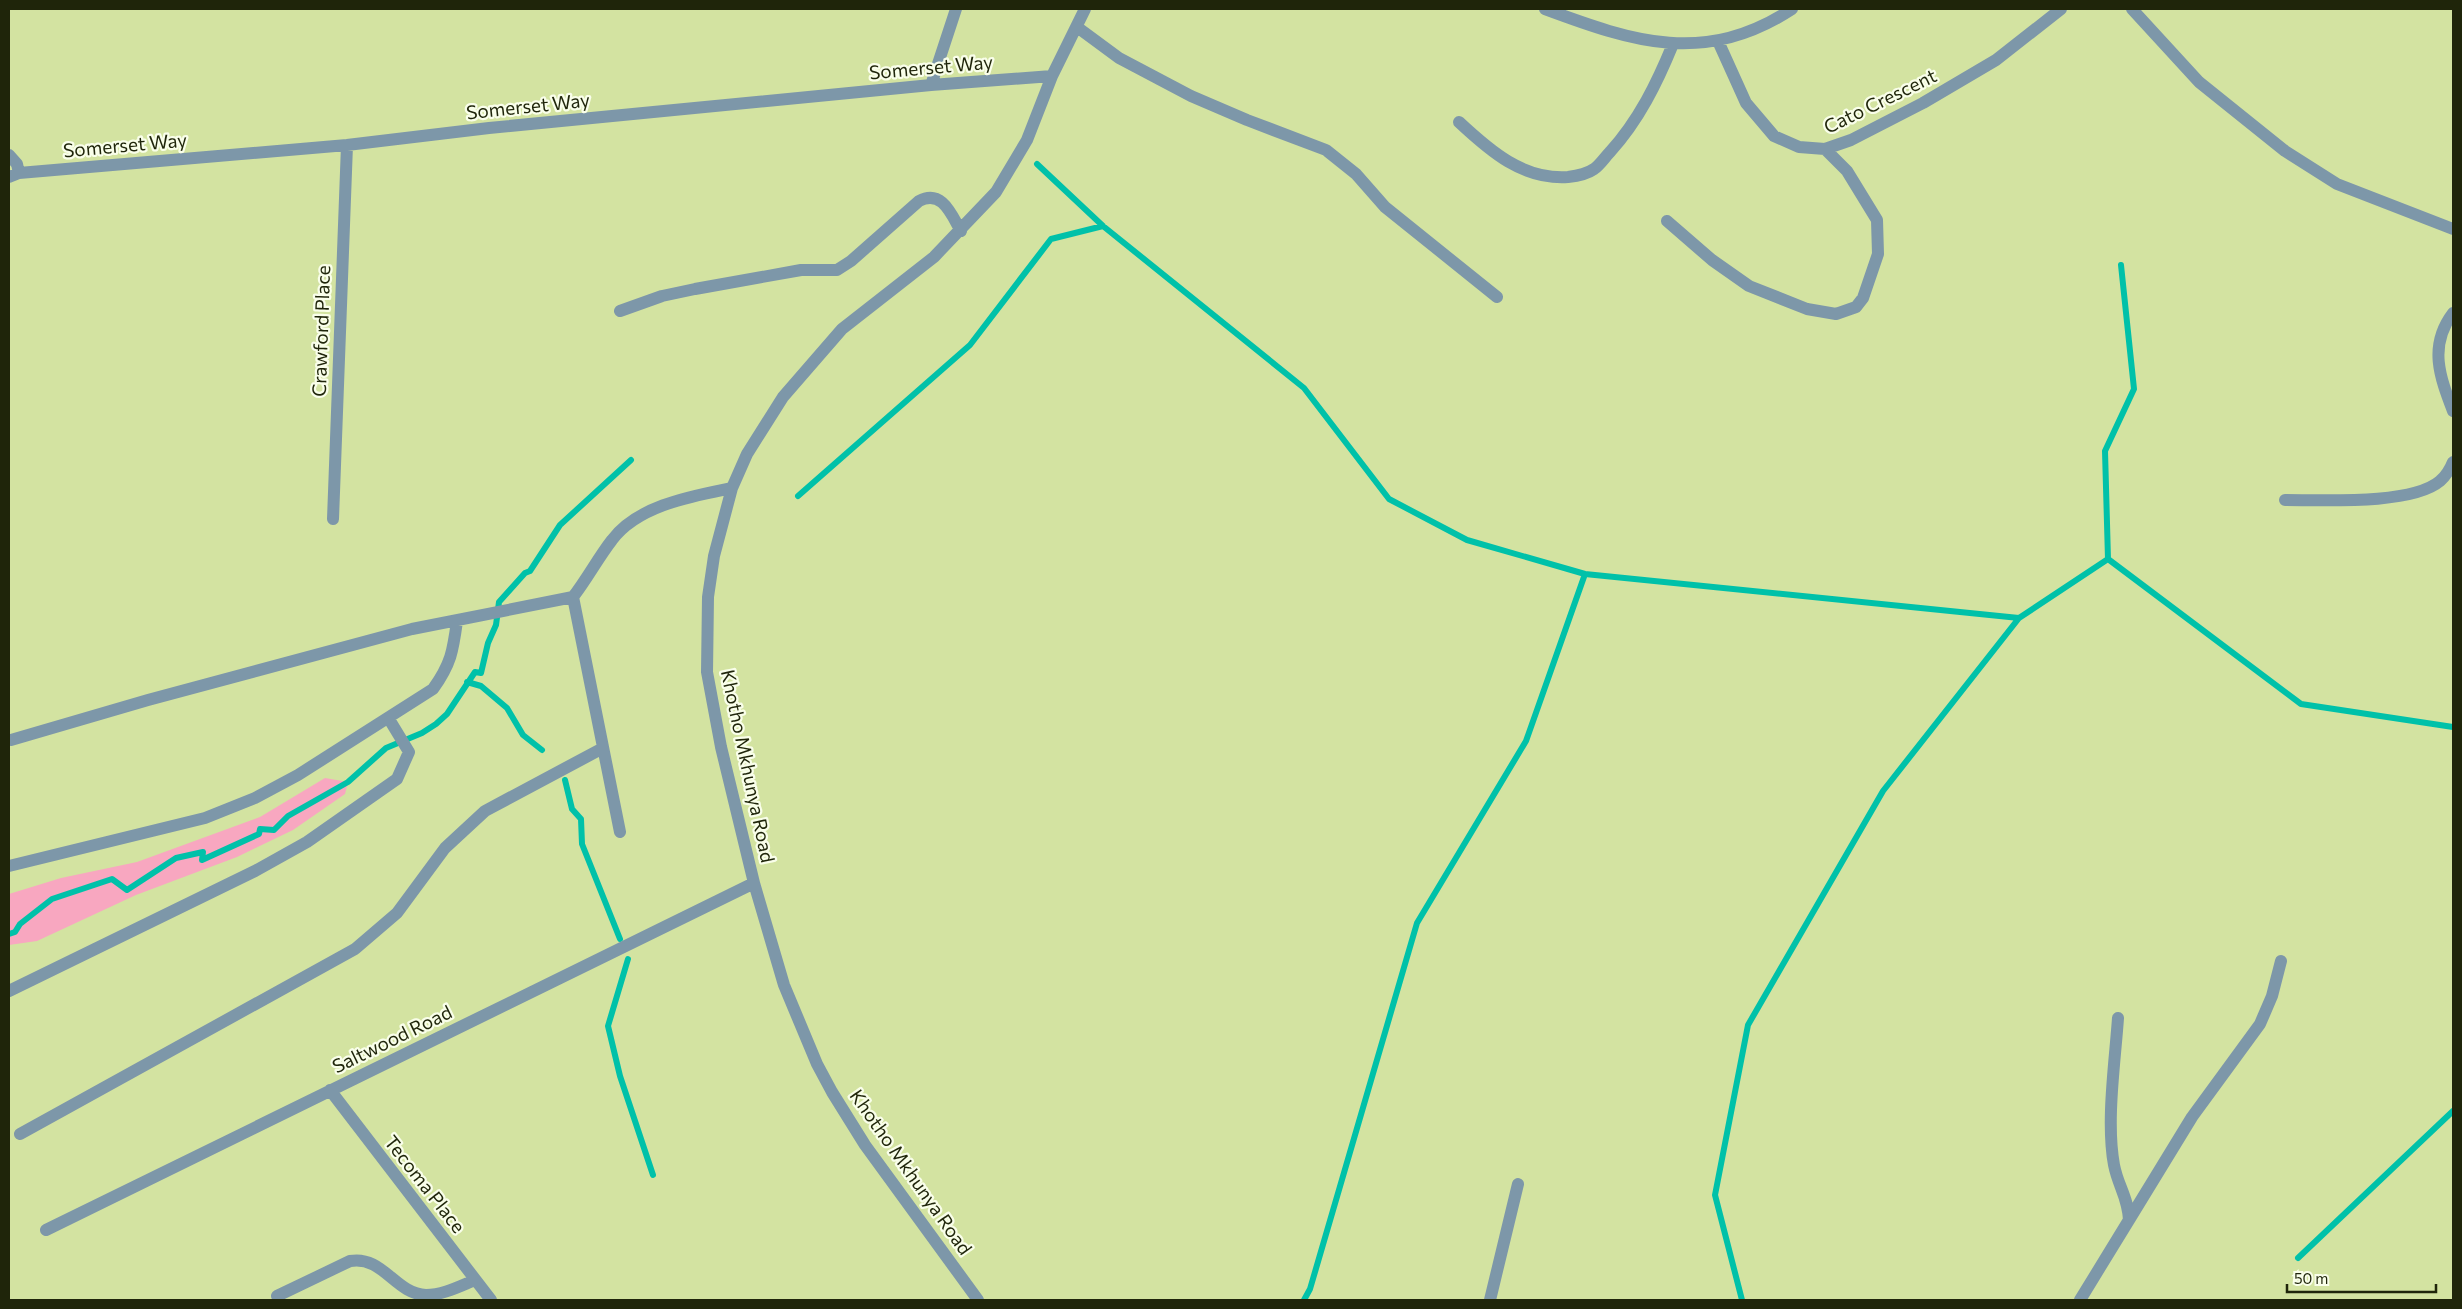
<svg xmlns="http://www.w3.org/2000/svg" width="2462" height="1309" font-family="Commissioner,sans-serif">
<style>
.green{fill:#f8a7c0}
.lines{fill:none;stroke-linecap:round;stroke-linejoin:round}
.stream{stroke:#00c1a9;stroke-width:6}
.minor{stroke:#7d97a9;stroke-width:12}
.labels{text-anchor:middle;stroke-width:4.5;stroke-linejoin:round;paint-order:stroke}
.street-label{font-size:19px;fill:#1f250a;stroke:#f9feea}
</style>
<rect width="100%" height="100%" fill="#d3e3a1"/>
<path class="green" d="M325,778L348,782L345,794L293,830L237,857L136,895L37,941L9,945V894L61,878L137,862L260,817Z"/>
<g class="lines">
<path class="stream" d="M1037,164L1103,226L1304,388L1389,499L1467,540L1585,574L2019,618L2108,559L2301,704L2453,727
M798,496L970,345L1051,239L1103,226
M2108,559L2105,451L2134,389L2121,265
M467,682L481,686L507,708L523,735L542,750
M565,780L572,809L581,819L582,844L620,939
M9,934L15,932L20,924L52,899L112,879L127,890L176,858L203,852L202,860L259,834L260,829L274,830L288,816L348,782L386,748L422,733L436,724L447,714L475,672L481,673L488,643L496,625L499,602L525,573L530,571L560,525L631,460
M628,959L608,1026L620,1076L653,1175
M2298,1258L2453,1111
M1304,1300L1310,1289L1417,923L1526,741L1585,574
M1742,1300L1715,1195L1748,1025L1883,791L2019,618"/>
<path class="minor" d="M1545,9C1634,42 1705,66 1792,9
M2132,9L2199,82L2285,151L2337,184L2453,229
M1077,27L1119,58L1191,96L1247,120L1326,150L1356,174L1385,207L1497,297
M1718,41L1746,103L1774,136L1799,147L1825,149L1851,140L1923,103L1996,60L2061,9
M931,85L956,9
M1459,122C1490,151 1523,180 1568,177C1577,176 1587,174 1594,169C1600,165 1605,157 1610,152C1639,120 1657,83 1673,44
M9,155L17,164L19,173
M9,177L19,173L347,145L489,128L931,85L1052,76
M1667,221L1712,260L1749,286L1807,309L1836,314L1856,307L1863,298L1878,254L1877,220L1847,171L1825,149
M620,311L662,296L695,289L801,270H837L851,261L919,201C942,189 951,214 961,231
M2453,313C2428,346 2440,377 2453,411
M2285,500C2322,500 2412,505 2440,481C2445,477 2451,468 2453,462
M333,519L347,145
M573,597L620,832
M11,740L148,700L412,629L573,597C587,579 598,558 612,540C638,505 693,496 732,488
M9,866L205,818L255,798L298,775L433,689C451,664 453,651 457,621
M9,991L255,871L307,842L397,779L409,752L389,719
M330,1090L491,1300
M20,1134L355,949L397,913L445,848L485,811L603,748
M2129,1220L2192,1117L2260,1024L2272,996L2281,961
M46,1230L754,883
M277,1296L350,1261C383,1255 395,1294 426,1295C443,1295 460,1286 475,1280
M978,1300L865,1145L832,1092L817,1064L784,985L754,883L721,747L707,672L708,597L714,556L732,488L747,454L783,397L842,329L934,257L996,192L1027,140L1052,76L1085,9
M1490,1300L1518,1184
M2080,1300L2129,1220C2128,1197 2118,1186 2114,1165C2106,1122 2115,1062 2118,1018"/>
</g>
<g class="labels">
<g class="street-label">
<text transform="translate(931 67) rotate(-5)" y="7">Somerset Way</text>
<text transform="translate(1880 101) rotate(-26)" y="7">Cato Crescent</text>
<text transform="translate(528 106) rotate(-6)" y="7">Somerset Way</text>
<text transform="translate(125 145) rotate(-5)" y="7">Somerset Way</text>
<text transform="translate(321 331) rotate(-88)" y="7">Crawford Place</text>
<text transform="translate(748 766) rotate(78)" y="7">Khotho Mkhunya Road</text>
<text transform="translate(392 1039) rotate(-26)" y="7">Saltwood Road</text>
<text transform="translate(911 1172) rotate(55)" y="7">Khotho Mkhunya Road</text>
<text transform="translate(425 1184) rotate(52)" y="7">Tecoma Place</text>
</g>
</g>
<rect width="2462" height="1309" fill="none" stroke="#1f250a" stroke-width="20"/>
<path d="M2287 1284v8h149v-8" fill="none" stroke="#1f250a" stroke-width="2.5"/>
<text x="2294" y="1284" font-size="15" fill="#1f250a" stroke="#f9feea" stroke-width="4" paint-order="stroke">50 m</text>
</svg>
